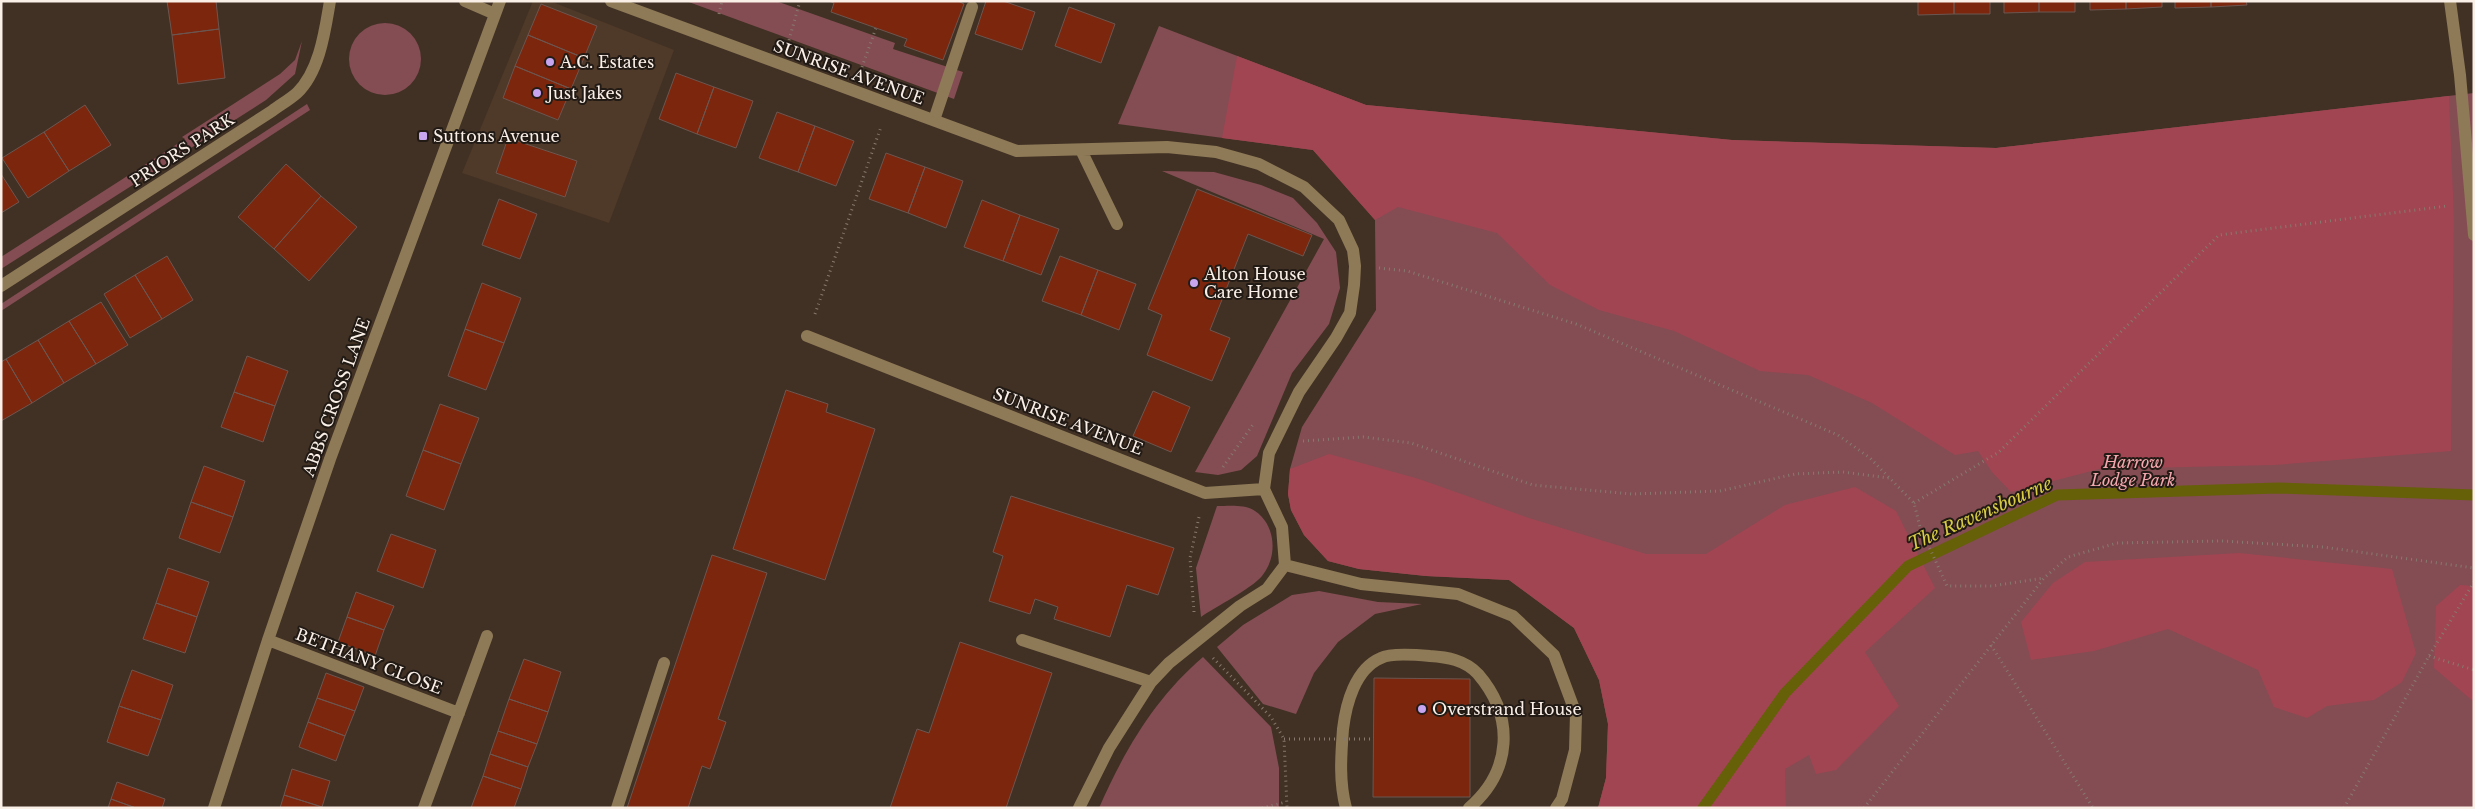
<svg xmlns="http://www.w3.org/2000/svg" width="2475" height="809" font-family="'Libre Baskerville',serif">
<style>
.built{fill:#4f3928}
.green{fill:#844d53}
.forest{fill:#a14552}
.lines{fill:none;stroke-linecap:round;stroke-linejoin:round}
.stream{stroke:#666009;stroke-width:11}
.building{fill:#7b260d;stroke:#6c5650}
.path{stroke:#87796e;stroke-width:3;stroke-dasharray:1 4;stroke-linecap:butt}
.minor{stroke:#8e7a57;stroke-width:12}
.path-bridge{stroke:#87796e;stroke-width:3;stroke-dasharray:1 4;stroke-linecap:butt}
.poi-dot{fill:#c7a6ef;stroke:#221a15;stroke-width:2}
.labels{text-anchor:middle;stroke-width:4;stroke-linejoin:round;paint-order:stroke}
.poi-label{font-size:16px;fill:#faf0e8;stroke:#221a15;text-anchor:start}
.street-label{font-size:16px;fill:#faf0e8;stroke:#221a15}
.park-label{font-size:16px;font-style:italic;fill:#f4a7ae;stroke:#221a15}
.water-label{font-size:18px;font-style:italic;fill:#d6cb42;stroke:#221a15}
</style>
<rect width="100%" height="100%" fill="#413124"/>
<path class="built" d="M533,1H550L674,50L609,223L462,173Z"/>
<path class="green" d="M686,1H776L895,43L893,49L963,72L954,99Z
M349 59a36 36 0 1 1 72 0a36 36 0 1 1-72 0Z
M1159,26L1366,105L1732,140L1996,148L2474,93V808H1598L1606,778L1608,724L1599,680L1574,628L1509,580L1426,576L1359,569L1328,561L1304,535L1291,510L1288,494L1290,469L1302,427L1376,310L1375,220L1313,150L1118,124Z
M302,41L295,74L266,100L1,269V257L185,139L182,137L280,74L295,60Z
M307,104L310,110L1,311V304Z
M1162,171L1214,172L1261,185L1293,198L1317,223L1336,252L1340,288L1329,324L1292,373L1257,456L1241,470L1218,475L1195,472L1324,239Z
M1217,506C1229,506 1245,504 1255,511C1276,525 1278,557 1262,576C1251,589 1217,606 1201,617L1196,568Z
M1319,591L1378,602L1422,604L1375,614L1338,642L1314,673L1296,714L1263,704L1217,647L1243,625L1292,595Z
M1203,657L1271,727L1279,768V808H1099C1124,751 1155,698 1203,657Z"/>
<path class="forest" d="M1237,56L1366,105L1732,140L1996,148L2449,96L2454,219L2451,451L2274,465L2099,469L2011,492L1992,472L1978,451L1955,455L1872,403L1808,375L1760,371L1674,331L1599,310L1550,285L1497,233L1398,207L1375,220L1313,150L1222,138Z
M1329,454L1419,479L1529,518L1646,554H1706L1785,505L1855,487L1896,511L1935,588L1865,652L1899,706L1836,770L1816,774L1809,755L1785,769L1786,808H1598L1606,778L1608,724L1599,680L1574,628L1509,580L1426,576L1359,569L1328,561L1304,535L1291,510L1288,494L1290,469Z
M2239,553L2392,569L2416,653L2402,682L2374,700L2327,706L2307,718L2274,707L2258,670L2168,629L2094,651L2031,660L2021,622L2053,583L2085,562Z
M2460,585L2474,586V702L2434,668L2436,606Z"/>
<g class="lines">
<path class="stream" d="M1703,808L1785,693L1908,566L2057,495L2278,488L2474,495"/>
</g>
<path class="building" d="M167,1H216L219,29L172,35Z
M829,1H958L964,4L943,60L904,46L907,39L831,12L834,3Z
M986,1H1003L1035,12L1022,50L975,34Z
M1918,1H1954V14L1918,15Z
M1954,1H1990V14H1954Z
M2004,1H2039V12L2004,13Z
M2039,1H2075V12H2039Z
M2090,1H2126V9L2090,10Z
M2126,1H2162V7L2126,9Z
M2175,1H2211V7L2175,8Z
M2211,1H2246L2247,5L2211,7Z
M541,4L597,26L584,58L528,35Z
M1069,7L1115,24L1101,63L1055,46Z
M219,29L225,78L178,84L172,35Z
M528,35L584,58L571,89L515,66Z
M515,66L571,89L558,120L503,98Z
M676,73L714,87L697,134L659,119Z
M714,87L753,101L736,148L697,134Z
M85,105L111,145L69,171L44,132Z
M777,112L815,126L798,172L759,158Z
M815,126L854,141L836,186L798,172Z
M44,132L69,171L28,198L2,158Z
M508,138L577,161L565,197L496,173Z
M886,153L925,167L908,213L869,199Z
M286,164L321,196L274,249L238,217Z
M925,167L963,181L946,228L908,213Z
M1,174L19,202L1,213Z
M1197,189L1312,235L1303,256L1248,234L1210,330L1230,338L1212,381L1147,355L1162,315L1148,309Z
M321,196L357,227L309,281L274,249Z
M499,199L537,214L520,259L482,245Z
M982,200L1020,215L1003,261L964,247Z
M1020,215L1059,229L1041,275L1003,261Z
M167,256L193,300L162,319L135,275Z
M1060,256L1098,270L1081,315L1042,301Z
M1098,270L1136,284L1119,330L1081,315Z
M135,275L162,319L130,338L104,294Z
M482,283L521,298L504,343L465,329Z
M101,302L128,345L96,364L69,321Z
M69,321L96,364L64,383L38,340Z
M465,329L504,343L486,390L448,376Z
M38,340L64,383L32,403L6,359Z
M247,356L288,371L275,406L234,392Z
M6,359L32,403L1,421V362Z
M786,390L828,404L826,412L875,429L825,580L733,549Z
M1153,391L1190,407L1171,452L1133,436Z
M234,392L275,406L263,442L221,427Z
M440,404L479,418L461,464L423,450Z
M423,450L461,464L444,510L406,496Z
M204,466L245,481L233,517L191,502Z
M1011,496L1174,548L1158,595L1127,585L1110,637L1054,619L1058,607L1035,599L1030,614L989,601L1003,556L993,552Z
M191,502L233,517L220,553L179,538Z
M391,534L436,550L423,588L377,571Z
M712,555L767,573L718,719L726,722L710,769L702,766L688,808H627Z
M168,568L209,582L197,617L156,603Z
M356,592L394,606L384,630L347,617Z
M156,603L197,617L185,653L143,639Z
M347,617L384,630L375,656L338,642Z
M960,642L1052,673L1006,808H890L917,729L929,733Z
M524,659L561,672L548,712L509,699Z
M132,670L173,685L161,720L119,706Z
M326,673L364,687L355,711L317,698Z
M1374,678L1470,679V797H1373Z
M317,698L355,711L345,736L308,722Z
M509,699L548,712L537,744L498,731Z
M119,706L161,720L148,756L107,742Z
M308,722L345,736L336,761L299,747Z
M498,731L537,744L528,767L490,754Z
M490,754L528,767L521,789L483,776Z
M292,769L330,781L322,807L284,795Z
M483,776L521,789L514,808H471Z
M117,782L165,799L162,808H136L111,799Z
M284,795L322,807V808H280Z
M111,799L136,808H108Z"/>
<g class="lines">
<path class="path" d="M719,14L722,1
M789,40L800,1
M862,67L876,28
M1379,268L1407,271L1576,324L1838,435L1870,458L1914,503L1920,527L1947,586H1992L2044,578
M815,314L881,127
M1303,441L1363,437L1411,443L1533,485L1632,494L1720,491L1795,474L1843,472L1889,478
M1223,467L1254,423
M1914,503L1999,452L2219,235L2447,206
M1194,612L1190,558L1199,517
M1991,645L2093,808
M2429,656L2474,670
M1213,658L1271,717L1284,739L1287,808
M1262,808L1286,802
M1864,808L2044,578L2068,557L2117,543L2222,541L2323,547L2474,568
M2344,808L2429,656L2474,582"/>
<path class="minor" d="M465,1L495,14
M611,1L1017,151L1167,147L1216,152L1259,164L1304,187L1339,220L1353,250L1355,266L1354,285L1350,313L1336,338L1299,392L1269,453L1264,489L1282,527L1285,565L1267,589L1240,606L1169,663L1151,682L1109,748L1079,808
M2450,1L2460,75L2474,235
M934,120L972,7
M1081,150L1117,224
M1,286L272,111C280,105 289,100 297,93C320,71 325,30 330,1
M807,336L1205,493L1264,489
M1285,565L1361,584L1458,594L1513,616L1554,655L1576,714L1575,750L1562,799L1556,808
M268,640L459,713
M1022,640L1151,682
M214,808L268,640L330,459L500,1
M424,808L487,636
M617,808L664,663
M1346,808C1339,782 1341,756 1343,729C1346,704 1355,669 1381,658C1390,653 1419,655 1430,656C1447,657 1465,660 1478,674C1515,717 1512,771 1469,808"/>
<path class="path-bridge" d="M1284,739H1373"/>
</g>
<g class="poi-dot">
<circle cx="550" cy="62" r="5"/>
<circle cx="537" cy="93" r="5"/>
<rect x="418" y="131" width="10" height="10" rx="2.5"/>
<circle cx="1194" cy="283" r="5"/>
<circle cx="1422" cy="709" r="5"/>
</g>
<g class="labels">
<g class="poi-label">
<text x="560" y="68">A.C. Estates</text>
<text x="547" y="99">Just Jakes</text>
<text x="433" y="142">Suttons Avenue</text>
<text x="1204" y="280">Alton House<tspan x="1204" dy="18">Care Home</tspan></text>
<text x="1432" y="715">Overstrand House</text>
</g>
<g class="street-label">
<text transform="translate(849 72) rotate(20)" y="6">SUNRISE AVENUE</text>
<text transform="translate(182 150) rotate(-33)" y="6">PRIORS PARK</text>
<text transform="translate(336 397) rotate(-70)" y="6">ABBS CROSS LANE</text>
<text transform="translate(1068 421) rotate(21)" y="6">SUNRISE AVENUE</text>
<text transform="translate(369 661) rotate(21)" y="6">BETHANY CLOSE</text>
</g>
<g class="park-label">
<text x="2133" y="468">Harrow<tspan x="2133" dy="18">Lodge Park</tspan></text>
</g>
<g class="water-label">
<text transform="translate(1980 514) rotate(-24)" y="6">The Ravensbourne</text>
</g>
</g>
<rect width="2475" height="809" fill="none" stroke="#faf0e8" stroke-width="5"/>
</svg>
